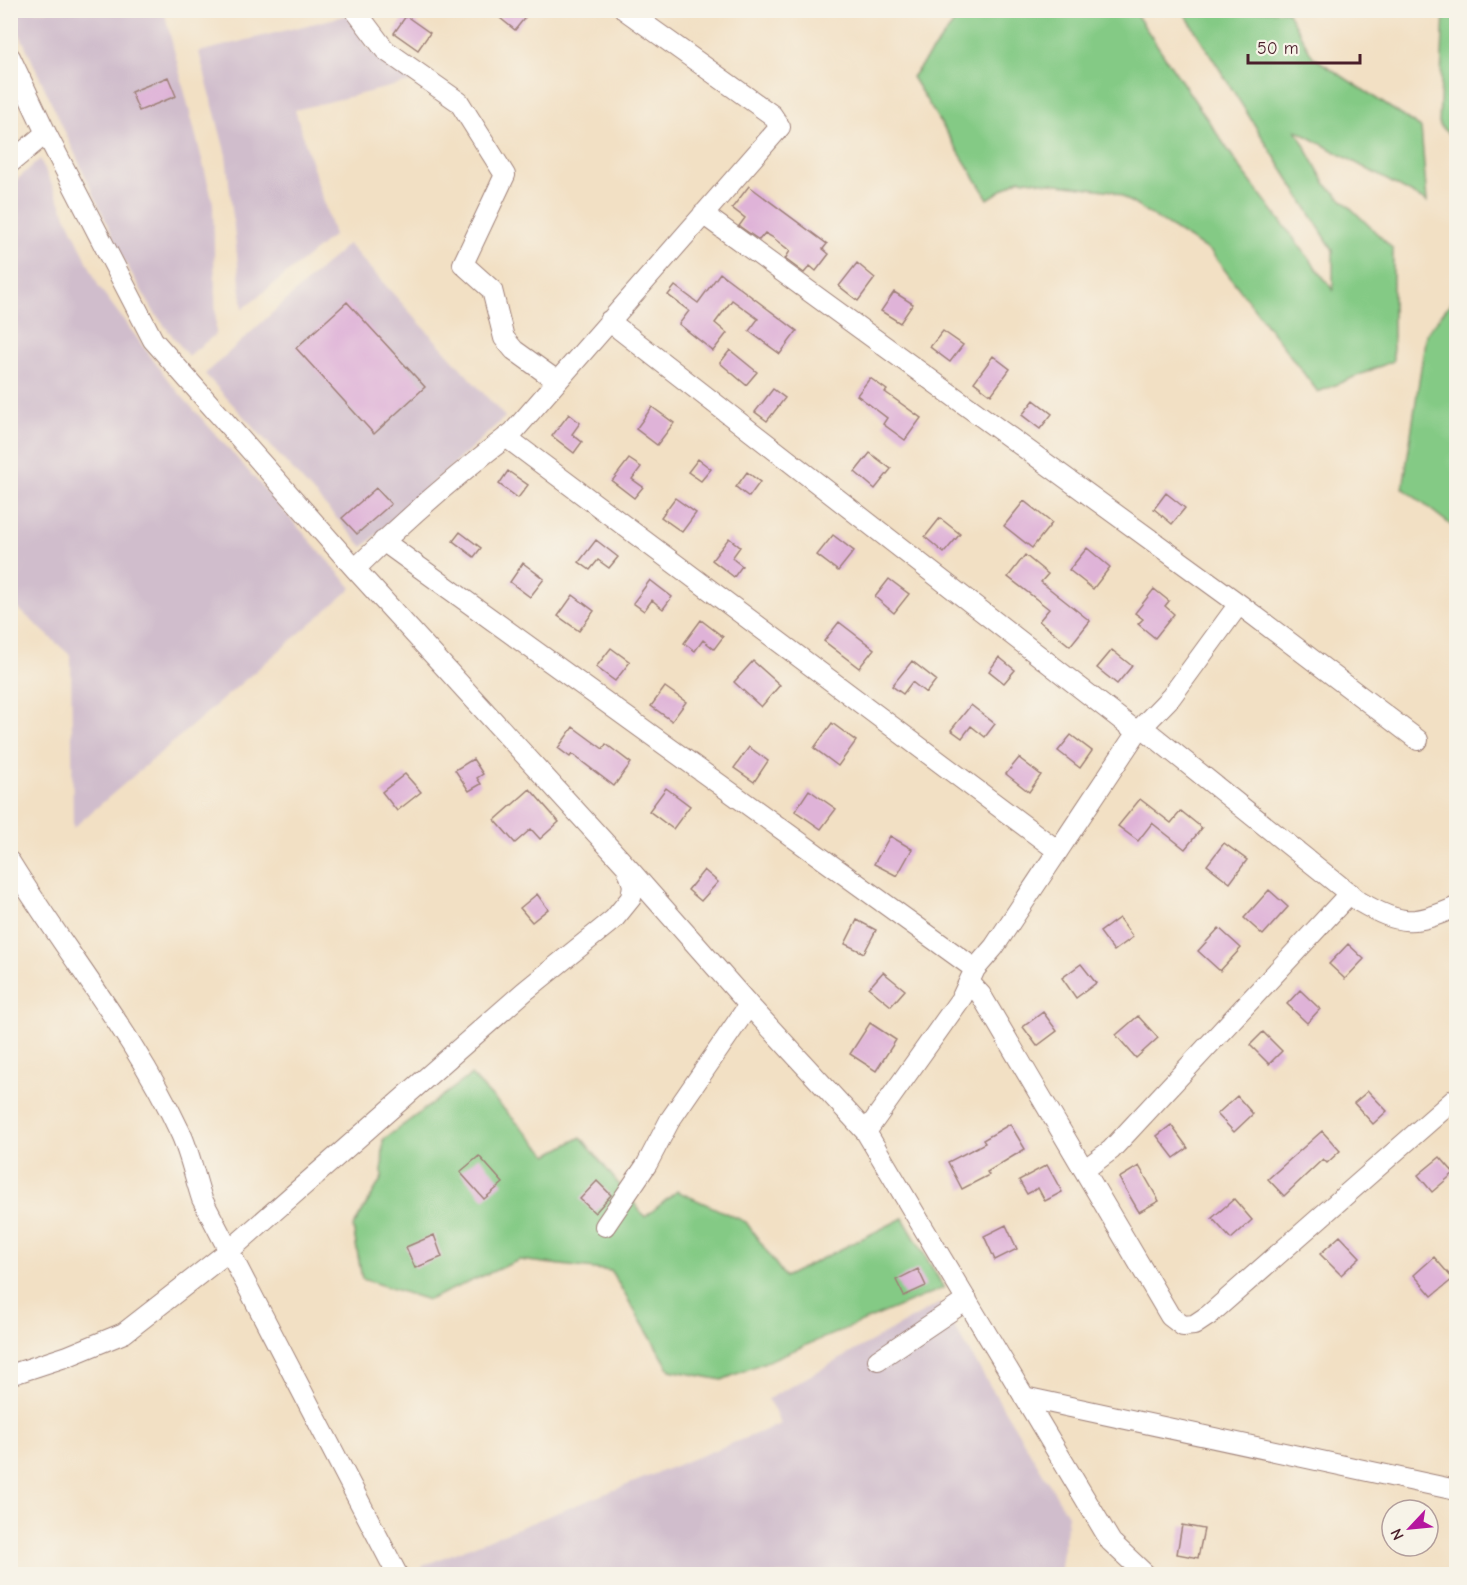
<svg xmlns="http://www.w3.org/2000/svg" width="1467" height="1585" font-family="'Comic Neue',sans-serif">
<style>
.industrial{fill:#d0bdcc}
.green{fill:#84ca85;stroke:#677458;stroke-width:1.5}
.building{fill:#dfb3d8}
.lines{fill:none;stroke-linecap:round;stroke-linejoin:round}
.minor-casing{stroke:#9e8078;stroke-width:22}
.minor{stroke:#fff;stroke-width:20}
</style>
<rect width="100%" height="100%" fill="#f7f3e8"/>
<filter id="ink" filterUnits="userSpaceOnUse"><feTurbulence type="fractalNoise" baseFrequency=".0167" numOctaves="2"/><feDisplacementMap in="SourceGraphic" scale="12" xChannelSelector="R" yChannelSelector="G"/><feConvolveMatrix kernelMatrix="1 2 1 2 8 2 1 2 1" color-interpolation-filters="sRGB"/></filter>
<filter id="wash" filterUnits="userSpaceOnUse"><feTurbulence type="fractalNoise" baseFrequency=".008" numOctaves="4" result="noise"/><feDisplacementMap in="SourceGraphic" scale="24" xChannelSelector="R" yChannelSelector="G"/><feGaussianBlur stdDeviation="1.35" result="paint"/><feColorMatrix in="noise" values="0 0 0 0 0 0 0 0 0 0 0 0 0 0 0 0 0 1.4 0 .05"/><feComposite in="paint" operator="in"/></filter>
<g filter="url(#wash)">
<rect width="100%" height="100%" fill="#f2e0c4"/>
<path class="industrial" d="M10,11H164L213,203L216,334L188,356L154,312L124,260L11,15Z
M348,15L367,47L414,81L295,110L334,235L243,309L226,155L199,52Z
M40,159L99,287L171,384L352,588L73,828L71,656L11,602V185Z
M348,244L505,417L363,547L205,374Z
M940,1303L1068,1515L1060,1574H426L422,1566L781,1424L768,1399Z"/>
<path class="green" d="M964,10L1134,11L1241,169L1333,290V250L1183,11H1287L1313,57L1421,128L1427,202L1296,130L1325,183L1393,249V361L1318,392L1211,252L1113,191L1019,179L988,199L912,77Z
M1444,11H1456V141L1439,125Z
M1456,296V529L1403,488L1426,334Z
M471,1075L548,1155L581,1137L645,1217L677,1191L746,1222L785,1277L903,1218L944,1288L722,1380L670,1370L611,1271L519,1260L428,1300L362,1279L353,1227L382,1178L383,1140Z"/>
<g id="blocks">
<path class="building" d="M490,10H531L515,30Z
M406,16L430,33L418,50L394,33Z
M168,77L176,96L139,111L131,92Z
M749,186L827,244L823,249L829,254L816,271L810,266L804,273L785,259L790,251L772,237L765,233L759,240L739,226L745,218L732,208Z
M857,263L875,278L858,301L839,286Z
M720,273L797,331L780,354L749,331L758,319L732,300L715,323L727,333L713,351L679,324L689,311L668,295L675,286L698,303Z
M894,292L913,304L900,323L881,311Z
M347,302L425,387L374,434L296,348Z
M943,331L963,345L950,362L930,347Z
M730,350L757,372L746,385L720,363Z
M993,356L1010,369L991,395L974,382Z
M870,378L887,390L885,392L921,418L905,440L883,424L887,418L857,395Z
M773,389L785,398L767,421L755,412Z
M1034,400L1052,414L1040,429L1022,415Z
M652,407L674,423L657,445L636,429Z
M569,414L580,423L572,434L582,442L574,453L552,436Z
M870,453L891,469L875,489L855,472Z
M629,459L641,467L632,479L643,487L634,498L612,481Z
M698,459L711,469L701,481L688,472Z
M508,471L528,485L518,498L499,484Z
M747,472L760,482L749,497L736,487Z
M376,488L391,504L357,534L342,518Z
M1166,493L1185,508L1172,524L1154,509Z
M675,498L696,513L682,532L661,517Z
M1024,501L1052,523L1032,548L1004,526Z
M940,518L960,534L944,553L925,537Z
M460,532L481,548L474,557L453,541Z
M833,535L854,551L838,571L817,555Z
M729,538L740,547L732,558L742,566L734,577L712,560Z
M596,540L618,557L609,568L598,560L590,570L579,562Z
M1087,548L1110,567L1093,589L1069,570Z
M1025,555L1048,574L1041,582L1090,621L1070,646L1039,621L1049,609L1008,577Z
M523,563L544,579L530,597L510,582Z
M889,579L909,594L894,613L875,597Z
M650,580L672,597L663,609L652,600L644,611L633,603Z
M1154,589L1169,601L1165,606L1174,614L1155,638L1138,624L1143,619L1135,613Z
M573,595L594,611L579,631L558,616Z
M701,620L723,637L714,649L703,640L695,651L684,643Z
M839,622L874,649L859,668L824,641Z
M611,648L630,662L615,681L596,667Z
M1112,650L1132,666L1117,684L1097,668Z
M999,657L1015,670L1004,683L989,671Z
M753,661L780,685L761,707L734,682Z
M912,661L936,680L926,693L912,682L903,694L892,686Z
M665,687L686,702L672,721L651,706Z
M971,705L995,724L985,737L971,726L962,738L951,730Z
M832,723L856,741L838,766L814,748Z
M573,727L603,749L606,744L631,763L614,786L572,754L570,757L558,748Z
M1071,735L1092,751L1080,768L1058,751Z
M749,747L768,761L754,782L734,768Z
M1019,758L1041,775L1029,792L1006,774Z
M473,759L483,774L477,778L481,784L469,791L455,770Z
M405,774L421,792L397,811L382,792Z
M666,788L690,806L673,829L649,811Z
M530,789L559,822L540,839L531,829L515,843L495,820Z
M809,790L836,809L821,829L795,811Z
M1140,799L1171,823L1181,811L1202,828L1185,849L1152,823L1138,841L1118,826Z
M890,836L912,849L897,876L874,864Z
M1224,843L1247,860L1230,883L1207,865Z
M704,870L718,882L701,901L688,890Z
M1269,890L1288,907L1263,935L1244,918Z
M537,894L548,909L532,922L520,908Z
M1119,918L1133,937L1114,951L1100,932Z
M857,920L876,930L864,953L845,944Z
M1219,928L1241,948L1220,971L1198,951Z
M1348,944L1364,959L1345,979L1329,964Z
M1081,964L1096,983L1076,998L1062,978Z
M883,972L905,990L891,1006L869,988Z
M1300,990L1320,1009L1307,1023L1287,1004Z
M1043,1012L1057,1031L1037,1046L1023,1027Z
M1138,1016L1158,1038L1136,1058L1116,1035Z
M870,1023L896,1040L876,1071L850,1054Z
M1263,1032L1282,1051L1269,1064L1250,1045Z
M1368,1091L1387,1111L1373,1124L1354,1103Z
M1237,1096L1253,1114L1234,1132L1217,1114Z
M1010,1124L1025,1149L987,1172L989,1175L962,1189L948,1162L985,1143L983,1140Z
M1171,1125L1188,1148L1174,1158L1157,1136Z
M1322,1131L1340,1151L1327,1163L1323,1159L1284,1196L1268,1179Z
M479,1156L503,1183L484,1199L460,1172Z
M1440,1157L1454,1173L1432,1192L1418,1175Z
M1047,1165L1062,1192L1045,1201L1038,1188L1027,1194L1019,1180Z
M1139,1166L1159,1201L1139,1212L1119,1178Z
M597,1181L611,1195L595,1213L580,1199Z
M1234,1199L1252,1220L1231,1239L1212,1218Z
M1006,1225L1017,1249L995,1260L984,1236Z
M434,1235L442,1257L415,1268L406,1247Z
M1340,1236L1360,1257L1341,1275L1320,1254Z
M1434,1257L1453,1279L1432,1296L1414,1275Z
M918,1269L926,1286L904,1296L896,1280Z
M1182,1525L1204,1529L1198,1558L1177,1554Z"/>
</g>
</g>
<g filter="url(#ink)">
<use href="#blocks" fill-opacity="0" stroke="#9e8078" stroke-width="1.5"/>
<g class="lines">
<g class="minor-casing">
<path id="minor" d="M355,10L385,50L459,102L505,175L463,264L492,290L504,338L514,350L557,381
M10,57L46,133L153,340L355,569L627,867L633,885L631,898L614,919L525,991L229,1251L124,1333L68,1356L10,1375
M10,163L46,133
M703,214L1239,604L1418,740
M609,321L1137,732
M506,437L1058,851
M383,541L975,969
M355,569C405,520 457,474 513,432L780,127L772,115L625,10
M1142,727L1360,902C1400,925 1414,926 1456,907
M10,862C66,953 136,1037 181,1134C190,1154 195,1178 202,1199L397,1574
M629,869L749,1005L866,1132L1111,1542L1145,1574
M969,982L981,995L1170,1316L1183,1326L1194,1325L1209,1315L1456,1098
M866,1132L962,997L975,969L994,947L1137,732L1171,697L1239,604
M1084,1170L1111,1150L1350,893
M605,1226L647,1164L670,1120L749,1005
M878,1360L967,1300
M1024,1397L1456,1490"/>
</g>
<use href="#minor" class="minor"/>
</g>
</g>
<rect width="1467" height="1585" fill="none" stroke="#f7f3e8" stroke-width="36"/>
<g transform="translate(1410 1528) rotate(244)"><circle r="28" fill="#f7f3e8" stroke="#b29e9c" stroke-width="1.5"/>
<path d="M0-4.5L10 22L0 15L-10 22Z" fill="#b5179e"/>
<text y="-9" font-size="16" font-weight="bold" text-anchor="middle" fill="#4a1f2b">N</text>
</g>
<path d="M1248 54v9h112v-9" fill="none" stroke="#4a1f2b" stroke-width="3"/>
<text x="1257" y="54" font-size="18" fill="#4a1f2b" stroke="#f7f3e8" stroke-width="4.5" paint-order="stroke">50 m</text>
</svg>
